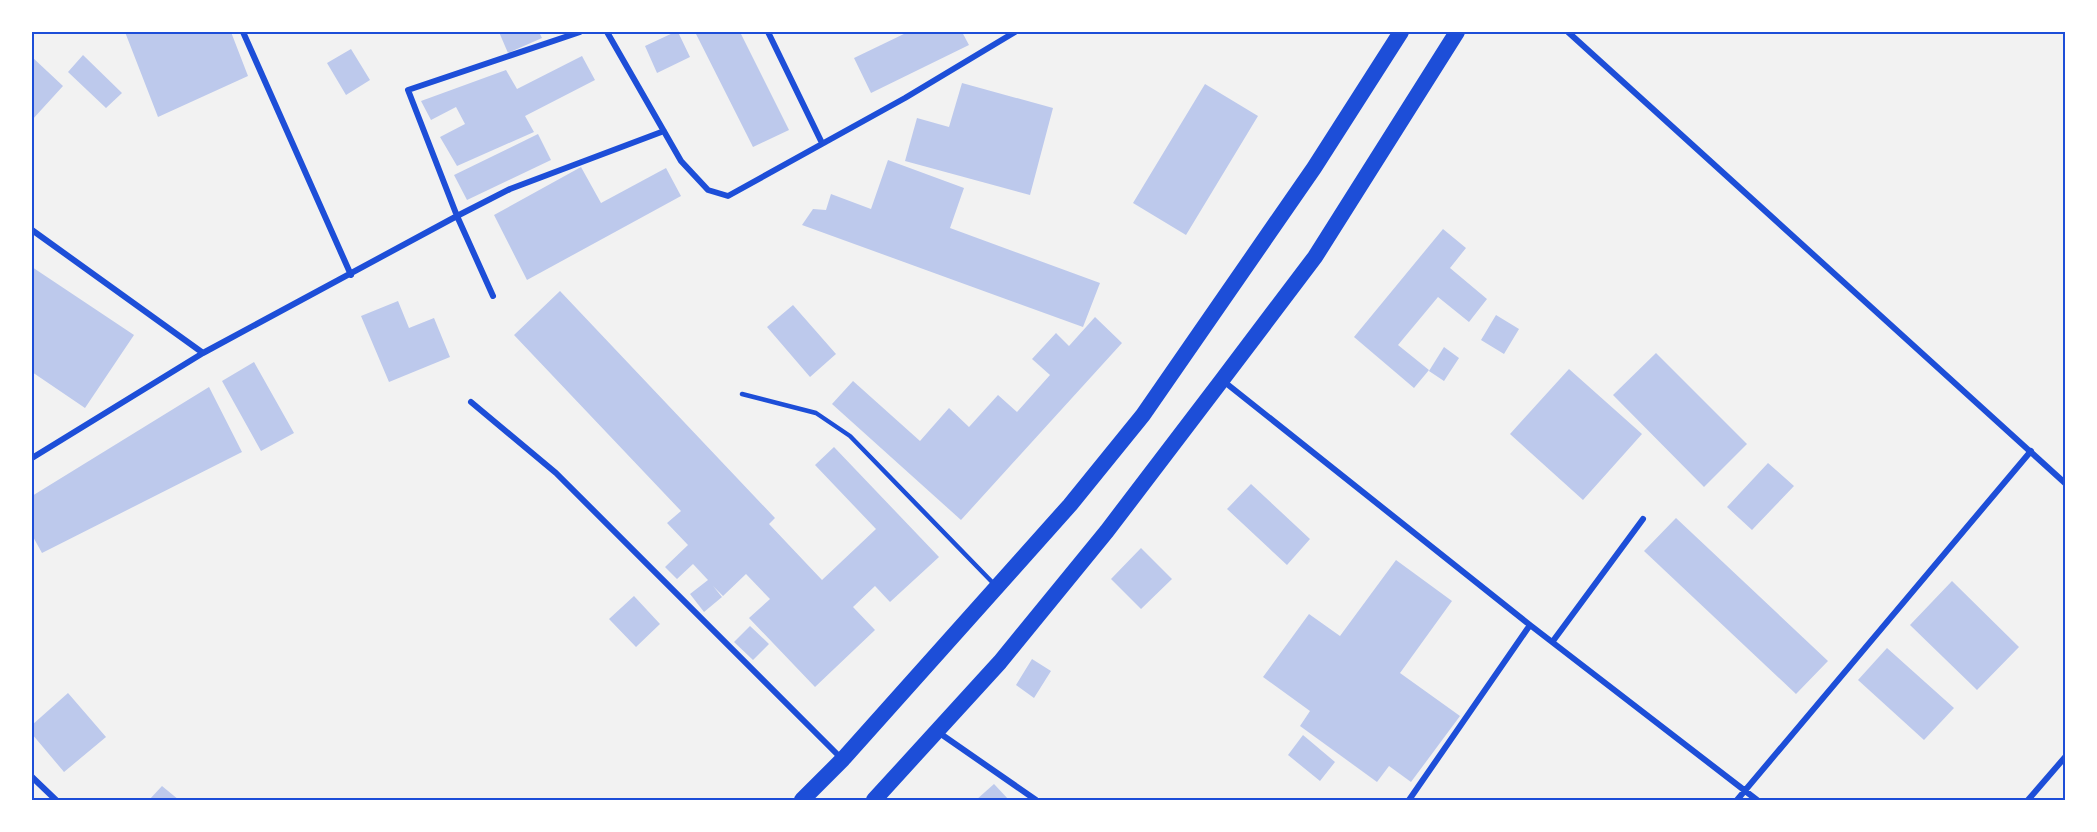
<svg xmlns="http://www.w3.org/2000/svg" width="2097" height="832" font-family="Inter,sans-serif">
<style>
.building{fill:#bdc9ec}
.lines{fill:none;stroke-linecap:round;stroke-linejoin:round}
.service{stroke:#1d4ed8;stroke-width:4.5}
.minor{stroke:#1d4ed8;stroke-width:6}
.trunk{stroke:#1d4ed8;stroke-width:16}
.neatline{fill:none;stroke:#1d4ed8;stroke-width:2}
</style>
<rect width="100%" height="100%" fill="#f2f2f2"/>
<path class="building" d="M125,32H231L248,76L158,117Z
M499,32H539L542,38L508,53Z
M675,32H678L690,57L657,73L645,46Z
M695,32H740L789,130L753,147Z
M908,32H962L969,45L871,93L854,58Z
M351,49L370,80L346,95L327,63Z
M83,55L122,93L106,108L68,72Z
M582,56L595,80L525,116L534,132L457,166L440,137L465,124L456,107L431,120L421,101L506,70L517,89Z
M32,57L63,86L32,120Z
M962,83L1053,108L1030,195L905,161L917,118L949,127Z
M1205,84L1258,116L1186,235L1133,203Z
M538,134L551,160L467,200L454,175Z
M888,160L964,188L950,228L1100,283L1083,327L802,225L813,209L826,210L831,194L871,209Z
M581,167L601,203L666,168L681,196L527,280L494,215Z
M1443,229L1466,248L1450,268L1487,299L1469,322L1438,297L1398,345L1429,370L1414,388L1354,337Z
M32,267L134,335L85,408L32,372Z
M560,291L775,518L769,524L822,580L876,529L815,465L834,447L939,557L890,602L875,586L853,607L875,630L815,687L749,618L770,599L746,574L723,596L713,586L722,597L704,612L690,594L708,580L693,564L677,579L665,567L688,545L667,523L681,511L514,335Z
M398,301L409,328L434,318L450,357L389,382L361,316Z
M793,305L836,354L810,377L767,327Z
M1496,315L1519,329L1504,354L1481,340Z
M1095,317L1122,343L961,520L832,404L853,381L920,441L949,408L969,427L998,395L1017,412L1050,375L1032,359L1056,333L1069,346Z
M1444,347L1459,358L1444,381L1429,371Z
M1656,353L1747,444L1704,487L1613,395Z
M254,362L294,433L261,451L222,381Z
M1569,369L1642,434L1583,500L1510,434Z
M209,387L242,452L42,553L32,535V496Z
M1768,463L1794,486L1752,530L1727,507Z
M1251,484L1310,539L1287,565L1227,509Z
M1676,518L1828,661L1796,694L1644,551Z
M1141,548L1172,579L1141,609L1111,579Z
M1396,560L1452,601L1400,673L1460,716L1411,782L1389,766L1377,782L1300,726L1310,711L1263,677L1309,614L1340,636Z
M1952,581L2019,647L1977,690L1910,625Z
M634,596L660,624L636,647L609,619Z
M750,626L769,644L753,660L734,642Z
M1887,648L1954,708L1924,740L1858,680Z
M1032,659L1051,671L1034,698L1016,685Z
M68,693L106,737L64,772L32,734V725Z
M1303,735L1335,762L1320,781L1288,755Z
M994,784L1009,800H976Z
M162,786L179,800H149Z"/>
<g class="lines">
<path class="service" d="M742,394L816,413L850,436L994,584"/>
<path class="minor" d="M243,32L351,275
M607,32L681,161L708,190L728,196L905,98L1015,32
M768,32L822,143
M1568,32L2066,484
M32,230L203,353
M493,296L457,216L510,189L664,131
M1222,380L1530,625L1757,800
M471,402L556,473L842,759
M32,458L203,353L457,216L408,90L580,32
M1553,641L1643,519
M938,732L1036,800
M32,777L56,800
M1409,800L1530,625
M1737,800L2031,451
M2028,800L2066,756"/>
<path class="trunk" d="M802,800L843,759L1070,505L1143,415L1314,168L1401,32
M874,800L1000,662L1107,531L1222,380L1315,257L1457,32"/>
</g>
<rect width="2097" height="832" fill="none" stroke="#ffffff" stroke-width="66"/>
<rect x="33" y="33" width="2031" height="766" class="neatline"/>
</svg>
